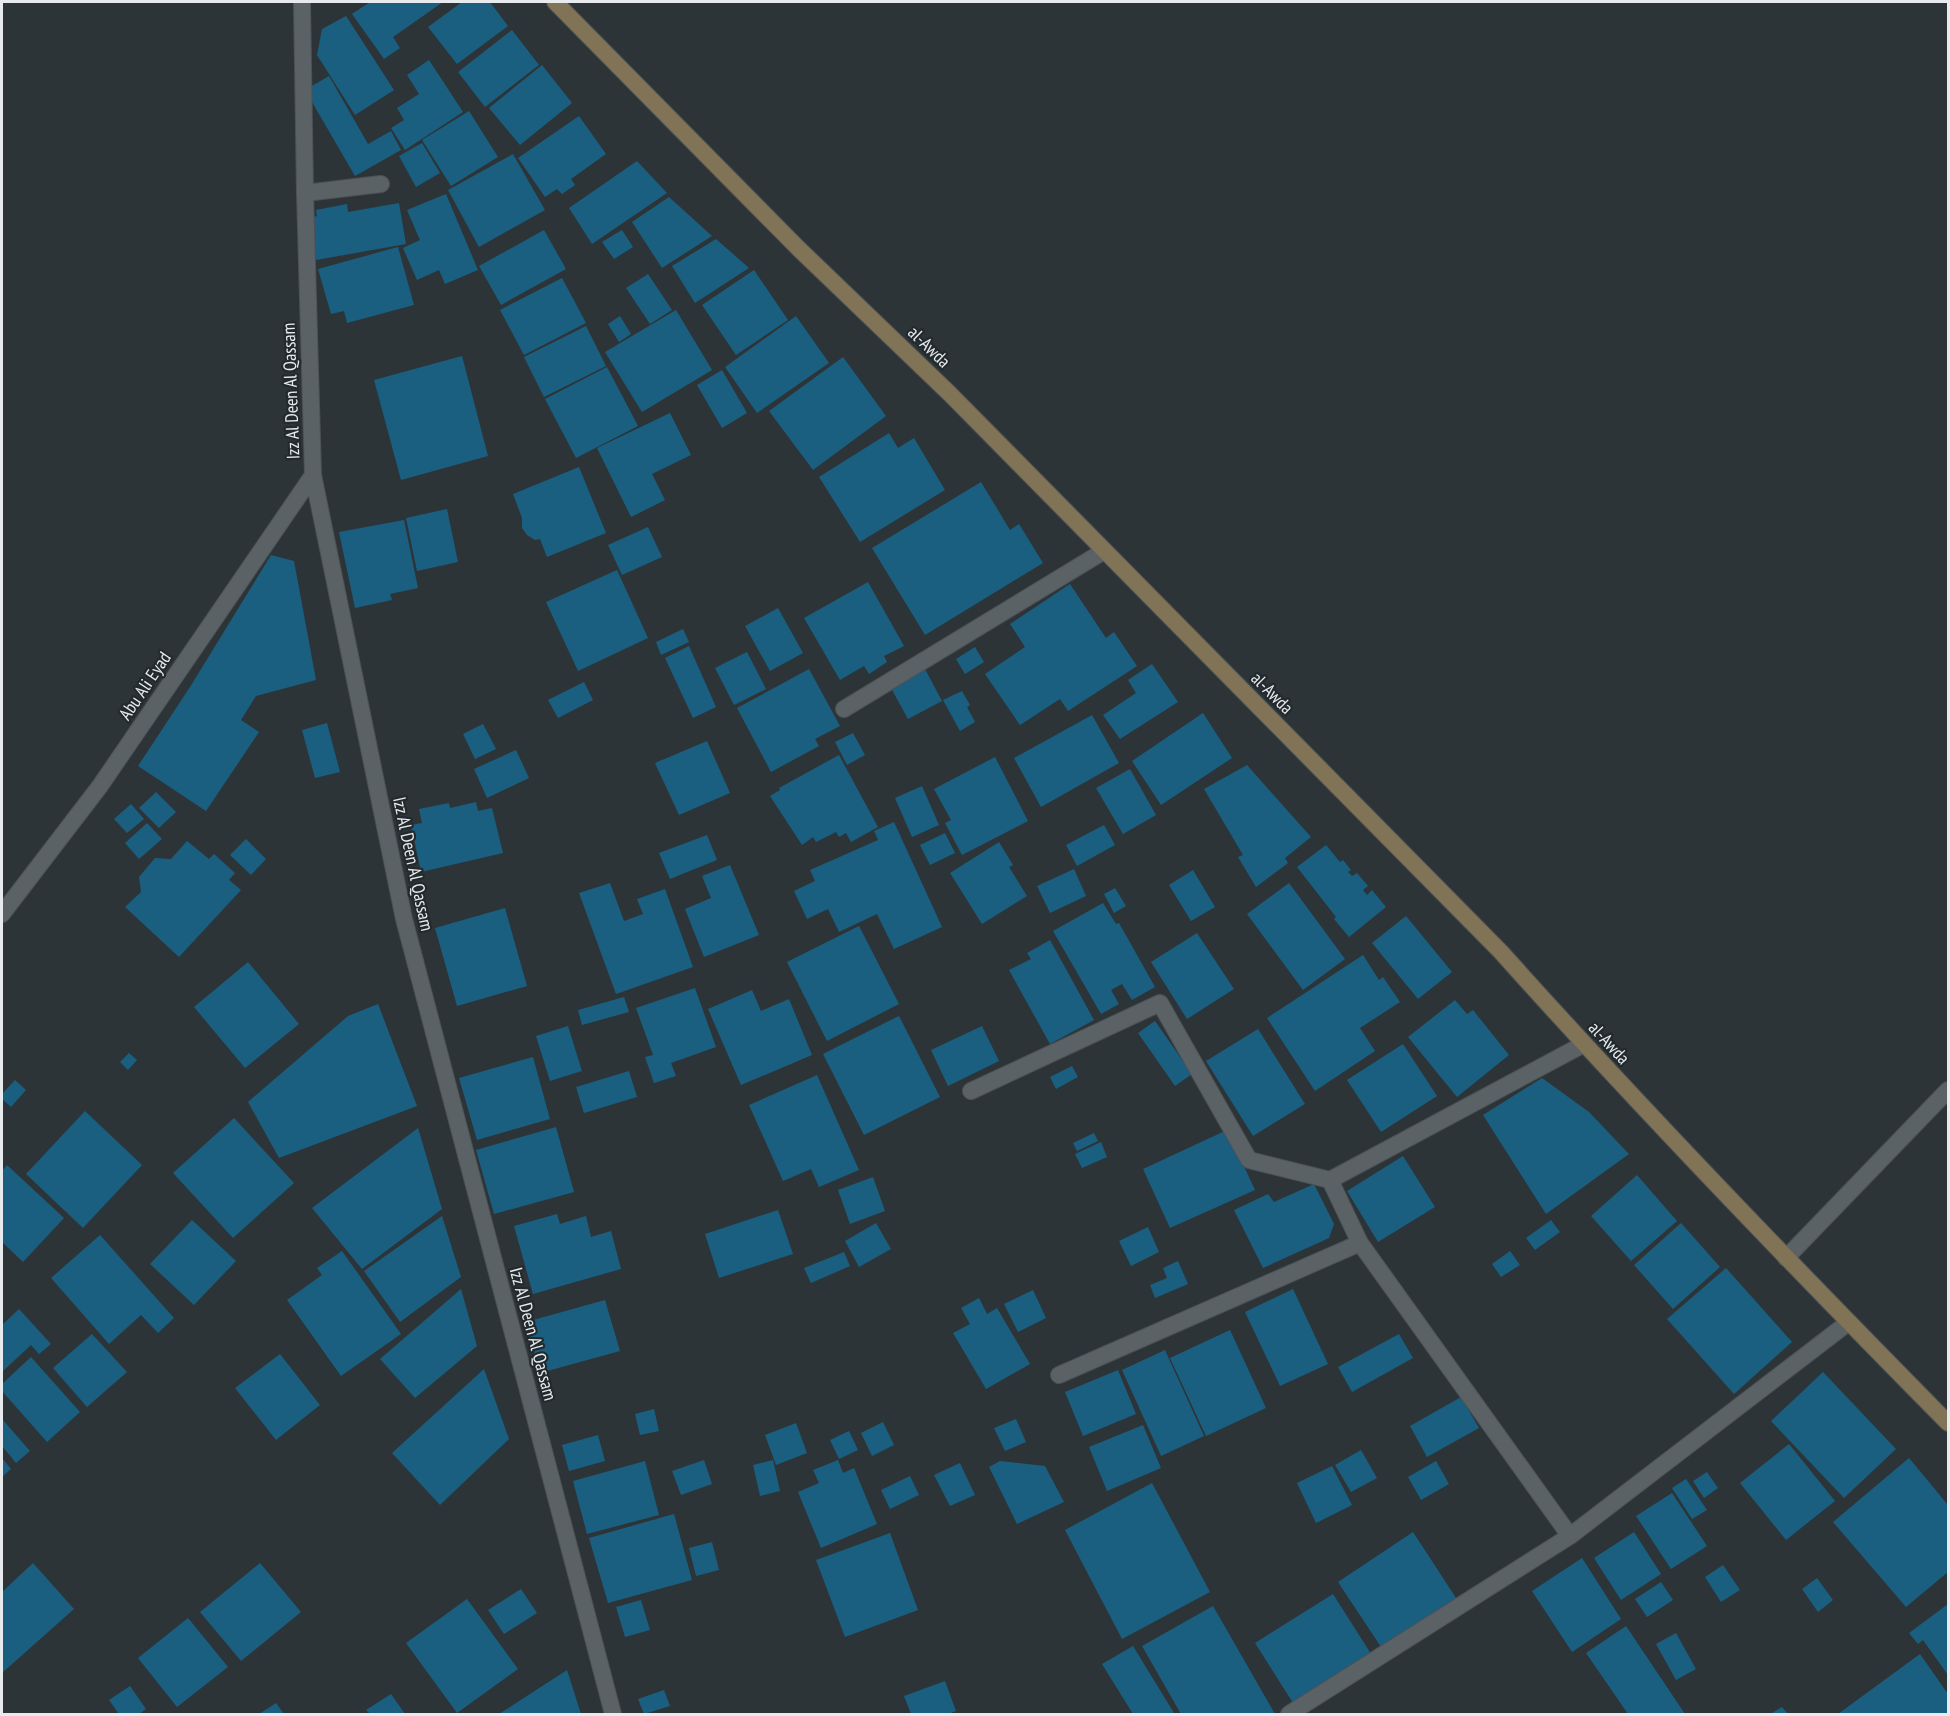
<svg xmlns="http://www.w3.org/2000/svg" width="1950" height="1716" font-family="'PT Sans Narrow',sans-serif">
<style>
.building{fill:#1a5f80}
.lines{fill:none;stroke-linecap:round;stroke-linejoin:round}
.service-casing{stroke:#4c5155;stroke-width:18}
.minor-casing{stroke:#4c5155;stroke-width:18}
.secondary-casing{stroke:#4c5155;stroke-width:18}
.service{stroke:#5a6266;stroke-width:16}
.minor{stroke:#5a6266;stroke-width:16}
.secondary{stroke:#817355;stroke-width:16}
.labels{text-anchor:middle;stroke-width:4.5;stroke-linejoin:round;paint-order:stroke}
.street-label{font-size:18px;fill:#e7ebee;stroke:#232a2e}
</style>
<rect width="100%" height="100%" fill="#2d3438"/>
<path class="building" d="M370,2H443L393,37L400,48L384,59L352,14Z
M462,2H490L508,26L457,64L428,27Z
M346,16L394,90L355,115L317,55L322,29Z
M512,30L539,65L485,107L458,72Z
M429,60L463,112L405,150L391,128L404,120L397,108L419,94L407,75Z
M542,65L572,103L520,145L489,108Z
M329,76L368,144L391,131L401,150L355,176L305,90Z
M469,111L498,157L451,186L422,140Z
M579,116L606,154L571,179L575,185L562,194L557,189L545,197L518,158Z
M422,143L440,173L416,187L399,156Z
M513,154L545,210L479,247L448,190Z
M637,161L667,193L592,244L569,208Z
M446,194L478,270L445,284L439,270L417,280L403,248L420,240L407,210Z
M669,197L712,236L662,268L632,222Z
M399,203L406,244L316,260L308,218L317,216L316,210L347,204L348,212Z
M544,230L566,269L501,305L479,266Z
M622,230L633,247L614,259L602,242Z
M716,239L749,268L695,303L672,266Z
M398,247L414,305L347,323L344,311L331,314L318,269Z
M754,270L788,320L736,355L702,305Z
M648,274L672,310L650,324L626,288Z
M562,278L586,323L524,355L500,310Z
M676,310L712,370L642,412L605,352Z
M620,316L631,334L619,342L608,324Z
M796,316L829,363L757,413L725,367Z
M586,326L606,366L544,397L524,357Z
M462,356L488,456L401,480L374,380Z
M843,357L886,416L813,470L769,411Z
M607,367L638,426L576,458L545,399Z
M722,370L747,413L722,428L697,385Z
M670,413L691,455L652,474L665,500L631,517L597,448Z
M889,433L898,448L914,438L945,490L860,542L819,477Z
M579,467L606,533L547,557L540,539L535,540L527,535L522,528V518L513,494Z
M981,482L1010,530L1019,524L1043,563L925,635L872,548Z
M447,509L458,562L417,571L406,518Z
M404,520L418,588L390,594L392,600L355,608L339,532Z
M648,527L662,557L622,575L608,545Z
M271,555L294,561L316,680L256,696L241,720L259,732L206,811L138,766L190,687Z
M617,570L648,638L578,671L546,602Z
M868,582L904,646L884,656L887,662L869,674L864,666L840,680L804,618Z
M1070,584L1106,638L1114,632L1137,666L1068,711L1060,699L1020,725L985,674L1025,647L1010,624Z
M778,608L803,653L770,671L745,626Z
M683,629L689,642L661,655L656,642Z
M689,646L716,707L693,718L665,658Z
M975,647L984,662L965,674L956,659Z
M747,652L766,689L734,705L715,668Z
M1152,664L1178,702L1120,739L1103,715L1136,693L1128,680Z
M809,669L840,726L815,739L819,746L771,772L737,708Z
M925,669L942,701L908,719L891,688Z
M584,682L593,700L558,718L548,700Z
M962,691L970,705L967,707L975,722L960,731L943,700Z
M1203,713L1232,758L1161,805L1132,761Z
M1092,715L1119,763L1041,807L1014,758Z
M327,723L340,772L315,778L302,730Z
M483,724L496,749L475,759L463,734Z
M853,733L865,755L847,765L835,742Z
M707,741L730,793L679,815L655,763Z
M516,750L529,778L487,798L474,769Z
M839,755L878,827L851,842L846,833L839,837L836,832L816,842L813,837L802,845L770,796L780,790L779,788Z
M995,757L1028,821L962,855L945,823L951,820L934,789Z
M1247,765L1311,837L1285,858L1288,863L1256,887L1238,857L1243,855L1204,789Z
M1130,769L1156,815L1123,834L1096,788Z
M922,786L939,825L912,837L895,798Z
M156,792L176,812L159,828L139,808Z
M476,802L478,811L492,808L503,853L421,872L411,825L422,823L419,809L449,803L450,808Z
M131,804L144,819L127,833L114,819Z
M894,822L942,927L894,949L877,914L839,932L828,909L807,919L794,891L815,881L810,870L878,840L874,831Z
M147,823L162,839L139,859L125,843Z
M1104,825L1115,845L1077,866L1066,845Z
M945,833L955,853L930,865L920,845Z
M707,835L717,860L670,879L659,853Z
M246,839L266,859L251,875L230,855Z
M187,841L209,859L214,854L235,873L229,880L241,890L179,957L125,907L141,892L139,877L155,858L171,859Z
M999,842L1013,865L1009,867L1027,896L982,924L950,873Z
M1326,845L1340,862L1343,860L1351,870L1348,872L1352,876L1357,873L1368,886L1363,890L1367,895L1372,890L1386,907L1349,937L1334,919L1336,917L1297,867Z
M730,865L759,935L704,957L685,909L711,898L702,876Z
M1074,869L1086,896L1050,913L1037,886Z
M1193,870L1215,907L1191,921L1169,885Z
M610,883L624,921L643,914L637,899L665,889L693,967L616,994L579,893Z
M1289,883L1345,959L1303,990L1247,914Z
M1115,888L1126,906L1114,913L1104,894Z
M1103,903L1116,924L1119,923L1155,987L1132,1000L1122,984L1111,990L1119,1004L1101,1014L1053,931Z
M505,908L527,986L457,1006L435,928Z
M1406,916L1452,972L1418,999L1372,943Z
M859,926L899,1004L827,1041L787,962Z
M1197,933L1234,989L1187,1019L1151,962Z
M1050,940L1094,1020L1050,1044L1009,970L1031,959L1027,953Z
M1363,955L1379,980L1383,977L1400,1002L1360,1028L1375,1051L1315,1091L1267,1018Z
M248,962L299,1024L245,1068L194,1007Z
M695,988L716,1047L671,1063L676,1076L654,1083L645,1057L653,1055L636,1008Z
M752,990L761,1011L789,999L812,1055L741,1085L708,1009Z
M624,997L629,1012L582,1025L578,1010Z
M1455,1000L1467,1014L1473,1010L1509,1055L1457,1097L1408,1037Z
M378,1004L417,1106L279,1158L248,1102L348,1016Z
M899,1016L940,1097L864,1135L823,1054Z
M1155,1021L1192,1074L1175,1086L1138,1033Z
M568,1026L582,1071L550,1081L536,1036Z
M982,1026L999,1061L948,1086L931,1050Z
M1258,1029L1305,1104L1253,1136L1206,1061Z
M1403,1044L1437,1096L1381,1132L1347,1080Z
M129,1053L137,1060L128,1070L120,1062Z
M533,1057L550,1119L477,1140L459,1078Z
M1072,1066L1078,1077L1056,1089L1050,1077Z
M629,1071L637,1097L584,1113L576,1087Z
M817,1075L859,1170L819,1187L811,1169L783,1181L749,1105Z
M1542,1078L1589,1112L1629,1154L1546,1214L1483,1115Z
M15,1080L26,1090L11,1107L2,1099V1094Z
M85,1111L142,1165L83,1228L26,1174Z
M234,1118L294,1183L233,1238L173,1173Z
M556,1127L574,1192L494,1214L476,1150Z
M418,1128L442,1209L362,1269L312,1208Z
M1227,1130L1255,1190L1170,1228L1143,1169Z
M1094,1133L1098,1141L1077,1151L1073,1143Z
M1101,1142L1107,1157L1082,1168L1075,1154Z
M1403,1156L1435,1207L1378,1242L1347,1191Z
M7,1165L64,1218L23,1262L2,1242V1171Z
M1637,1175L1677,1221L1631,1261L1591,1216Z
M873,1177L885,1211L850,1224L838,1190Z
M1314,1184L1334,1224L1329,1238L1263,1268L1234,1210L1268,1194L1274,1202Z
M778,1210L793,1254L719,1278L705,1234Z
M557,1214L560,1224L586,1216L591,1237L611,1231L621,1269L533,1294L514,1226Z
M442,1216L461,1277L400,1322L364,1271Z
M192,1220L236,1261L194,1305L150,1264Z
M1551,1220L1560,1232L1535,1250L1526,1238Z
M876,1223L891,1249L859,1267L845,1241Z
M1681,1223L1720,1267L1673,1309L1634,1265Z
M1148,1227L1159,1252L1131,1266L1119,1241Z
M100,1235L174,1318L158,1333L141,1315L109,1344L51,1278Z
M342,1251L401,1334L341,1376L287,1300L322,1275L317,1268Z
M1510,1251L1520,1265L1501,1277L1492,1264Z
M844,1252L850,1266L811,1283L804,1268Z
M1178,1261L1188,1284L1155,1298L1150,1285L1167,1278L1163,1268Z
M1726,1268L1792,1342L1734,1394L1667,1319Z
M461,1289L477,1346L415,1398L380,1359Z
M1293,1289L1328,1364L1280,1386L1245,1312Z
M1033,1290L1046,1318L1018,1332L1004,1304Z
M979,1298L987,1314L997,1308L1030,1364L986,1389L953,1333L970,1324L961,1308Z
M605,1300L620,1351L540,1373L526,1322Z
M19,1309L51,1344L39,1354L31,1345L2,1372V1325Z
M1230,1330L1266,1408L1206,1436L1170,1358Z
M92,1334L127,1372L87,1407L53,1368Z
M1399,1334L1413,1358L1352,1392L1338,1367Z
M1165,1350L1204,1436L1161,1456L1122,1370Z
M280,1354L320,1405L276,1440L235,1388Z
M31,1357L80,1412L47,1442L2,1391V1384Z
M484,1369L509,1439L440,1505L392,1453Z
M1118,1370L1136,1414L1083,1436L1065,1392Z
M1823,1372L1896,1449L1844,1498L1771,1421Z
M1461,1397L1479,1428L1427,1457L1410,1426Z
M654,1409L659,1431L640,1435L635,1414Z
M2,1419L30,1451L16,1463L2,1446Z
M1016,1419L1026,1442L1005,1451L994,1428Z
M883,1422L894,1445L872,1456L861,1433Z
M796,1423L807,1453L776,1465L765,1435Z
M1143,1425L1161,1468L1107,1491L1089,1447Z
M849,1431L858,1450L839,1459L830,1440Z
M598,1435L605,1461L569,1471L562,1445Z
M1789,1444L1835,1501L1786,1540L1740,1483Z
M1361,1450L1377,1478L1351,1492L1335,1465Z
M2,1458L11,1469L2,1477Z
M1909,1458L1948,1505V1572L1906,1607L1833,1522Z
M704,1460L712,1484L681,1495L672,1471Z
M773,1460L780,1491L760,1496L753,1465Z
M838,1460L843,1473L854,1468L877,1524L821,1548L798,1492L819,1483L813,1470Z
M645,1461L659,1515L587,1534L573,1481Z
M1000,1461L1045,1466L1064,1502L1017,1524L989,1467Z
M1436,1461L1449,1484L1421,1500L1408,1477Z
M960,1463L975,1495L950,1506L934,1475Z
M1332,1466L1352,1505L1316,1523L1297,1483Z
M1707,1472L1718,1488L1704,1498L1693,1481Z
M910,1476L919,1495L890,1509L881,1490Z
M1686,1479L1707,1510L1692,1519L1672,1488Z
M1152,1483L1210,1592L1122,1639L1065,1530Z
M1672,1493L1707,1546L1671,1569L1636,1516Z
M674,1514L692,1580L608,1603L589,1538Z
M1413,1532L1458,1601L1383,1650L1338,1582Z
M1634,1532L1661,1574L1621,1600L1594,1558Z
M890,1533L918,1610L845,1637L816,1560Z
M712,1542L719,1570L696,1576L689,1548Z
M1582,1558L1621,1619L1572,1652L1532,1591Z
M33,1563L74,1609L2,1673V1592Z
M260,1563L301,1612L241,1661L200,1612Z
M1723,1565L1740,1590L1721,1602L1705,1577Z
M1817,1578L1833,1600L1818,1612L1802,1589Z
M1661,1582L1673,1600L1647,1617L1635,1599Z
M521,1589L537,1613L504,1634L488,1610Z
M1333,1594L1373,1657L1295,1706L1255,1643Z
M467,1599L518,1669L457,1713L406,1643Z
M641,1600L650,1630L625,1637L616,1607Z
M1948,1604V1675L1923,1640L1918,1644L1909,1633Z
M1213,1606L1275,1714H1181L1142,1646Z
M188,1618L228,1667L177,1707L138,1658Z
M1626,1626L1685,1714H1628L1586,1653Z
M1676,1633L1696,1669L1676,1680L1656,1644Z
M1133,1646L1174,1713L1170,1714H1133L1102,1664Z
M1920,1654L1948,1694V1714H1838Z
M567,1670L581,1714H499Z
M945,1681L956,1711L948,1714H911L904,1696Z
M130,1686L146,1709L139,1714H119L109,1700Z
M664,1690L670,1706L644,1714L638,1699Z
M391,1694L405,1714H370L366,1710Z
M276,1703L284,1714H259Z
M1782,1707L1788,1714H1770Z"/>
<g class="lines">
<g class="service-casing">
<path id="service" d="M305,193L381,184
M971,1091L1160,1003L1249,1160L1330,1180L1584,1044
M1330,1180L1360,1243L1570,1536
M1786,1258L1948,1090
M1059,1375L1360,1243
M1289,1714L1570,1536L1849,1322"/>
</g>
<g class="minor-casing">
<path id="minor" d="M302,2L305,193L313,475L404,919L613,1714
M844,709L1104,551
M2,914L100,786L313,475"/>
</g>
<g class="secondary-casing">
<path id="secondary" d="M555,2L799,249L950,394L1501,952C1645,1113 1796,1269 1948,1423"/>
</g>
<use href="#service" class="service"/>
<use href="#minor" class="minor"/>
<use href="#secondary" class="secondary"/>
</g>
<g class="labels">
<g class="street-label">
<text transform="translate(929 347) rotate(44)" y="6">al-Awda</text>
<text transform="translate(291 391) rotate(-92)" y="6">Izz Al Deen Al Qassam</text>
<text transform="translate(145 686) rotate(-56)" y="6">Abu Ali Eyad</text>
<text transform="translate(1272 693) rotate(45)" y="6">al-Awda</text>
<text transform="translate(413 864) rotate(78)" y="6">Izz Al Deen Al Qassam</text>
<text transform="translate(1609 1043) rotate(47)" y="6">al-Awda</text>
<text transform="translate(533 1334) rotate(75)" y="6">Izz Al Deen Al Qassam</text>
</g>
</g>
<rect width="1950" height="1716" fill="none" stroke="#e7ebee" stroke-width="6"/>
</svg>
